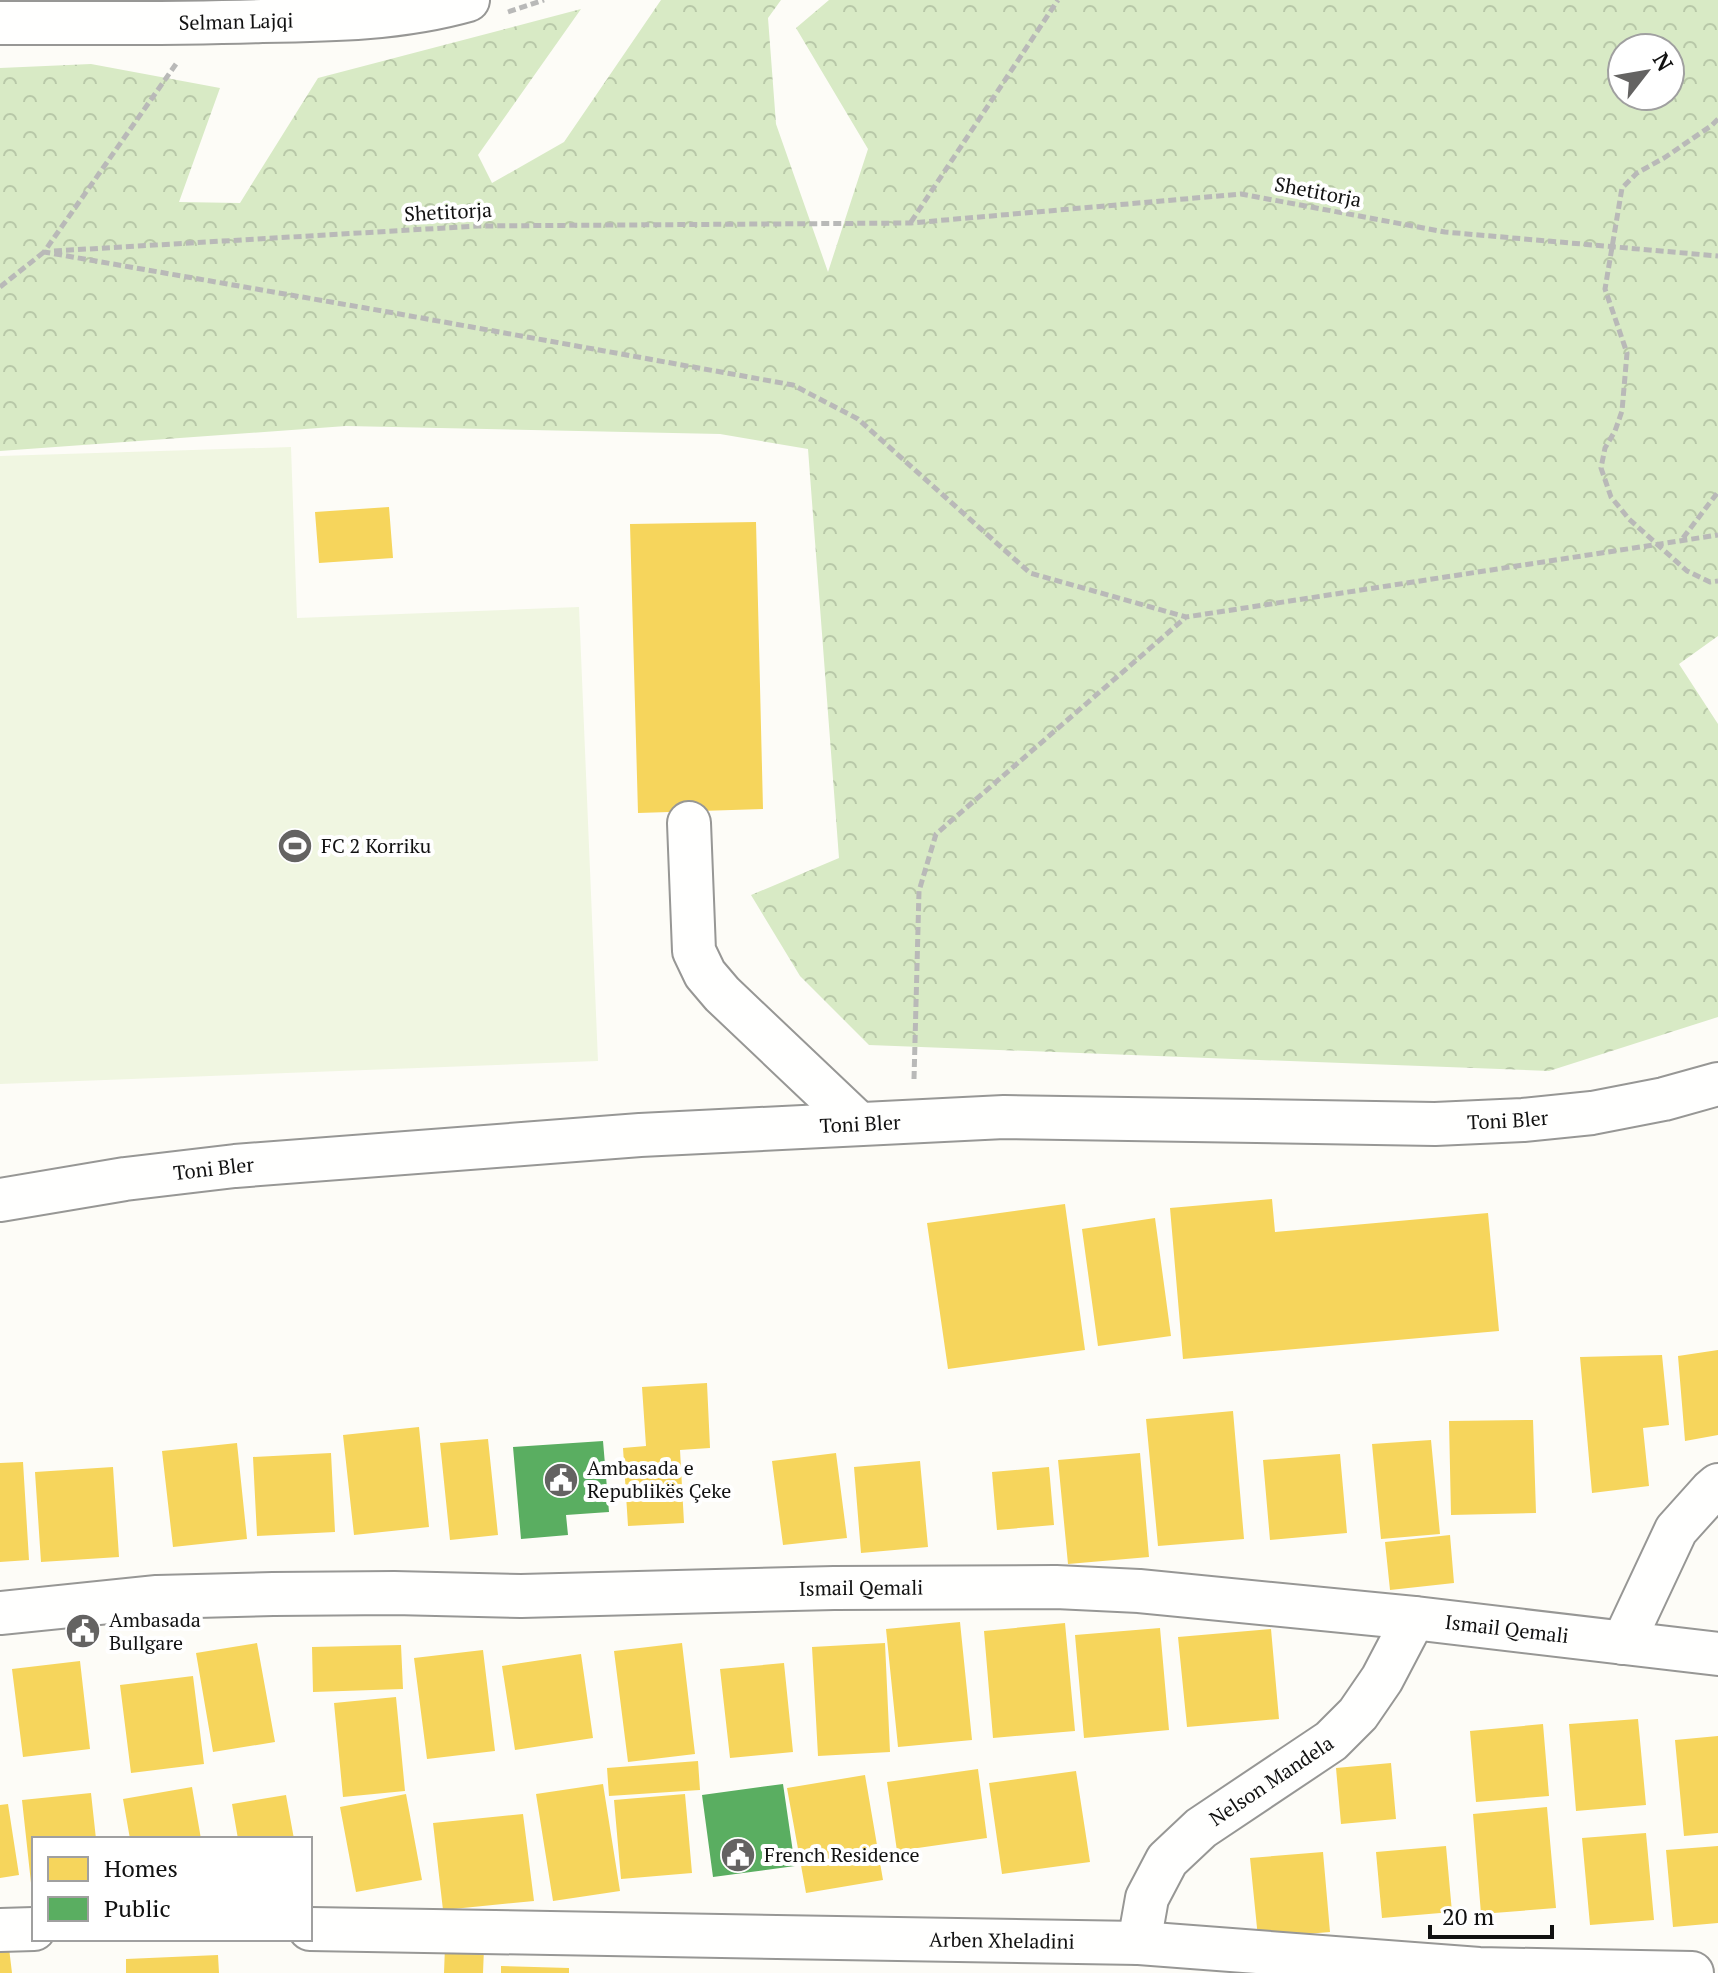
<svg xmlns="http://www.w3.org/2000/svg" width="1718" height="1973" font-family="'PT Serif',serif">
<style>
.forest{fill:url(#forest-crowns);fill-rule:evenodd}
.pitch{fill:#f0f6e1}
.homes{fill:#f6d55c}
.public{fill:#5aae61}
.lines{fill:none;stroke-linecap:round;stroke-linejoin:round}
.minor-casing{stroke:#979795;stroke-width:46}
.path{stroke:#b9b9b8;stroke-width:5;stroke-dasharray:8 4;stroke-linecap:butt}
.minor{stroke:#fffffe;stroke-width:42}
.labels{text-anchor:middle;stroke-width:8;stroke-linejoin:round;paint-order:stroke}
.street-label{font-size:20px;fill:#111;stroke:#fff}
.poi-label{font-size:20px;fill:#111;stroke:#fff;text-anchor:start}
</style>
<defs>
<pattern id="forest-crowns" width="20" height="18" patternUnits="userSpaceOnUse" patternTransform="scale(2)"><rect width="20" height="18" fill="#d8eac5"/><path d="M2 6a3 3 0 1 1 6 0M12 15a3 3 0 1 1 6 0" fill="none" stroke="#b8c8a8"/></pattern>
</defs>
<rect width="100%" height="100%" fill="#fdfcf7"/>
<path class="forest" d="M661,0H781L768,18L776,124L828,272L868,149L796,28L829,0H1718V636L1679,664L1718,724V1017L1549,1071L869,1045L800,976L751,895L839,858L808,449L720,434L346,426L0,451V68L91,64L220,88L179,202L240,203L318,78L581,9L478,155L492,183L564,142ZM1622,48H1670V96H1622Z"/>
<path class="pitch" d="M291,447L297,618L579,607L598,1061L0,1084V456Z"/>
<path class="homes" d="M389,507L393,558L319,563L315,512Z
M756,522L763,809L638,813L630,524Z
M1272,1199L1275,1232L1488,1213L1499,1331L1183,1359L1170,1208Z
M1065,1204L1085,1350L948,1369L927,1223Z
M1155,1218L1171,1336L1098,1346L1082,1229Z
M1718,1350V1435L1685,1441L1678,1356Z
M1662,1355L1669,1425L1643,1428L1649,1486L1592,1493L1580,1357Z
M707,1383L710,1448L680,1450L684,1523L628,1526L623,1448L646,1446L642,1387Z
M1233,1411L1244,1539L1158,1546L1146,1419Z
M1533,1420L1536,1513L1451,1515L1449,1421Z
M419,1427L429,1527L354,1535L343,1435Z
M488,1439L498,1535L450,1540L440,1443Z
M1431,1440L1440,1534L1381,1539L1372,1444Z
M237,1443L247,1539L173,1547L162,1451Z
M331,1453L335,1532L257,1536L253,1457Z
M836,1453L847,1538L783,1545L772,1461Z
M1140,1453L1149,1557L1068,1564L1058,1460Z
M1340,1454L1347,1533L1270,1540L1263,1460Z
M920,1461L928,1547L861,1553L854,1467Z
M23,1462L29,1560L0,1562V1463Z
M113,1467L119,1557L41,1562L35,1472Z
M1049,1467L1054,1525L997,1530L992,1472Z
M1450,1535L1454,1583L1390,1590L1385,1542Z
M960,1622L972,1740L898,1747L886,1629Z
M1065,1623L1075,1731L993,1738L984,1631Z
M1160,1628L1169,1730L1084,1738L1075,1635Z
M1271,1629L1279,1719L1187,1727L1178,1637Z
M257,1643L275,1742L213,1752L196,1653Z
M682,1643L695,1754L628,1762L614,1651Z
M885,1643L890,1752L818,1756L812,1647Z
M401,1645L403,1689L313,1692L312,1647Z
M483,1650L495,1751L427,1759L414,1658Z
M581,1654L593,1738L515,1750L502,1666Z
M80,1661L90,1749L23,1757L12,1669Z
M784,1663L793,1752L730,1758L720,1669Z
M193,1676L204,1764L131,1773L120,1685Z
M396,1697L405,1791L343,1797L334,1703Z
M1638,1719L1646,1805L1576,1811L1569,1724Z
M1543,1724L1549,1796L1476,1802L1470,1731Z
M1718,1736V1833L1684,1836L1675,1740Z
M698,1761L700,1790L609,1796L607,1768Z
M1391,1763L1396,1819L1341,1824L1336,1768Z
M978,1769L987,1838L897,1851L887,1782Z
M1076,1771L1090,1862L1002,1874L989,1783Z
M865,1775L883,1880L806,1893L787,1788Z
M603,1784L620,1891L553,1901L536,1794Z
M192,1787L201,1839H130L123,1799Z
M91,1793L96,1839H34V1883H31L22,1800Z
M406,1794L422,1880L356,1892L340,1807Z
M685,1794L692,1873L621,1879L614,1800Z
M286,1795L294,1839H238L232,1804Z
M8,1804L19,1875L0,1878V1805Z
M1547,1807L1556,1908L1481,1914L1473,1814Z
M523,1814L534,1901L443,1910L433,1823Z
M1646,1833L1654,1920L1590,1925L1582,1838Z
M1446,1846L1452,1912L1382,1918L1376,1852Z
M1718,1846V1923L1673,1927L1666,1850Z
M1323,1852L1330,1932L1258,1938L1250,1858Z
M445,1946L484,1948L483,1973H444Z
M9,1948L12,1973H0V1949Z
M218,1955L219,1973H126V1959Z
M501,1966L569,1968V1973H501Z"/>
<path class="public" d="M603,1441L609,1512L566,1515L568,1535L521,1539L513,1447Z
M783,1784L795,1866L713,1877L702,1795Z"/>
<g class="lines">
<g class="minor-casing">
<g id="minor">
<path id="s1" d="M0,23C87,23 175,24 262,21C331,20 401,19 468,0"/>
<path d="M689,823L694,951L705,974L722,994L859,1124"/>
<path id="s2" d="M0,1200L125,1179L235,1166L640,1135L1004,1117L1435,1124L1523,1120L1592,1113L1664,1099L1718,1084"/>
<path id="s3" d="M0,1613L157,1597L273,1594L394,1593L521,1596L834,1588L1056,1587L1139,1591L1414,1618L1718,1654"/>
<path d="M1623,1643L1676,1530L1711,1491L1718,1485"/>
<path id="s4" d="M310,1929L1139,1943L1479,1969L1692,1973"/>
<path d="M0,1930L34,1929"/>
<path id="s5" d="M1139,1943L1147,1898L1167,1860L1201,1828L1331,1741L1358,1714L1382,1679L1414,1618"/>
</g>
</g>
<path class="path" d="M508,12L544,0
M176,64L44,252L394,313L793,385L858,419L1030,573L1186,617L1718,535
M1718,119L1711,126L1664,158L1637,173L1622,188L1605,289L1627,353L1622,411L1615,431L1605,448L1601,468L1611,497L1629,519L1687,571L1710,582L1718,581
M911,222L1058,0
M54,251L478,226L911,223L1241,194L1445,232L1718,256
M0,287L44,252
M1683,538L1718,492
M914,1079L919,891L936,834L1185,618"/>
<use href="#minor" class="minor"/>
</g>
<defs>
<g id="stadium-disc" transform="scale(1.8)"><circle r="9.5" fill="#646362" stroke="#fff"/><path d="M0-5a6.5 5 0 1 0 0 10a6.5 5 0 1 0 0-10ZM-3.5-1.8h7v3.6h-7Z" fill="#fff"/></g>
<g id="civic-disc" transform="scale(1.8)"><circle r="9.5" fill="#646362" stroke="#fff"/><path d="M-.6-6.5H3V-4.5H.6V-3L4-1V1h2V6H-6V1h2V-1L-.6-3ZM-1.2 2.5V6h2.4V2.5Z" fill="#fff"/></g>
</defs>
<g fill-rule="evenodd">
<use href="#stadium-disc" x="295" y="846"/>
<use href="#civic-disc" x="561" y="1480"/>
<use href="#civic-disc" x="83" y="1631"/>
<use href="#civic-disc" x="738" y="1855"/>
</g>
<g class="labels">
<g class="street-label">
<text dy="7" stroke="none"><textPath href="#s1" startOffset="236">Selman Lajqi</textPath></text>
<text transform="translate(1318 192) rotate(11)" y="7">Shetitorja</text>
<text transform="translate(448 212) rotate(-3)" y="7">Shetitorja</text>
<text dy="7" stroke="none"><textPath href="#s2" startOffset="1512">Toni Bler</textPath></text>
<text dy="7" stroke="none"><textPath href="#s2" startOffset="864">Toni Bler</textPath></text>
<text dy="7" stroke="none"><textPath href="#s2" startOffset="216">Toni Bler</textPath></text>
<text dy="7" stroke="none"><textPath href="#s3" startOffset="862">Ismail Qemali</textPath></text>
<text dy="7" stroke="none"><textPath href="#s3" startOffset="1510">Ismail Qemali</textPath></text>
<text dy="7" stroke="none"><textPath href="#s5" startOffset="220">Nelson Mandela</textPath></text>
<text dy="7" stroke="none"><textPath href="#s4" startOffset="692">Arben Xheladini</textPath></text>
</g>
<g class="poi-label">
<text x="321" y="853">FC 2 Korriku</text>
<text x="587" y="1475">Ambasada e<tspan x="587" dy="23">Republikës Çeke</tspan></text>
<text x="109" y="1627">Ambasada<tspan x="109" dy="23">Bullgare</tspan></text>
<text x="764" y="1862">French Residence</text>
</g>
</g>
<rect x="32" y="1837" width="280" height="104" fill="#ffffff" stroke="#a0a0a0" stroke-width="2"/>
<rect x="48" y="1857" width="40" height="24" fill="#f6d55c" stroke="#a0a0a0" stroke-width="2"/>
<text x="104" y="1877" font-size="24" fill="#111111">Homes</text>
<rect x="48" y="1897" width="40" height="24" fill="#5aae61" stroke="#a0a0a0" stroke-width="2"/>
<text x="104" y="1917" font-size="24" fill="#111111">Public</text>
<g transform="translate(1646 72) rotate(59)"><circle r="38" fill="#ffffff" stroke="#a0a0a0" stroke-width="2"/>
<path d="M0-6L14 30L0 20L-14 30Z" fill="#646362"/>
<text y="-12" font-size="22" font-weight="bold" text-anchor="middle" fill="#111111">N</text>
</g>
<path d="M1430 1925v12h122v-12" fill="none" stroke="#111111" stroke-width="4"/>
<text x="1442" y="1925" font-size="24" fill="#111111" stroke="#ffffff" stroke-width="6" paint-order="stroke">20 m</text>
</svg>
